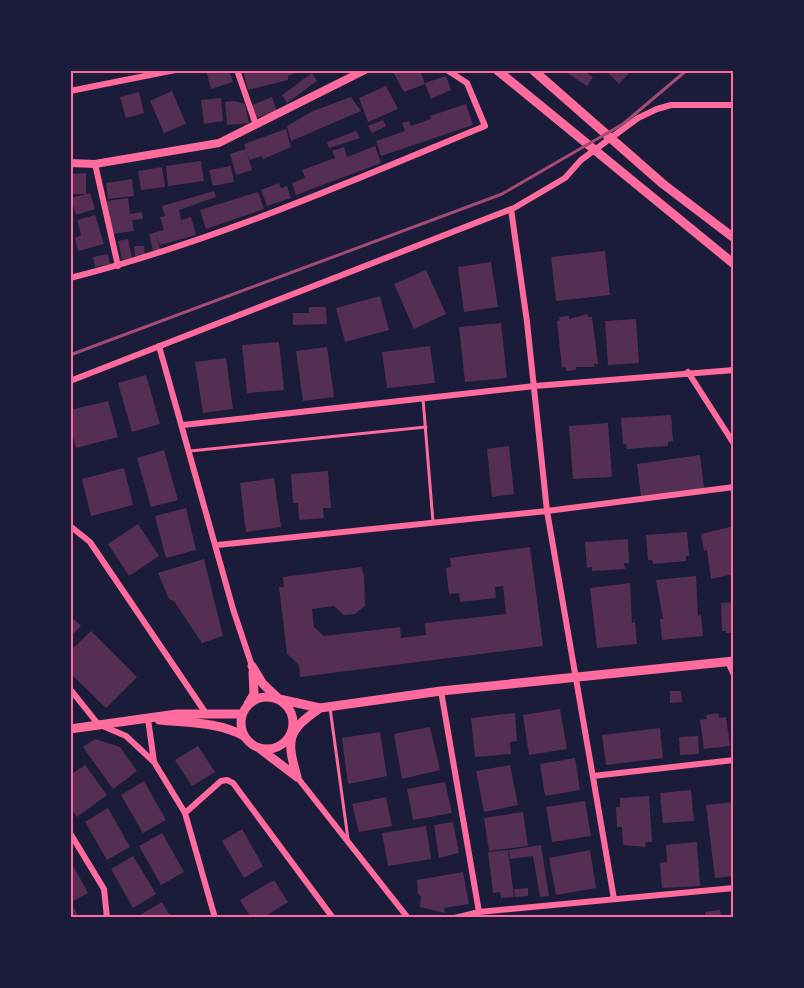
<svg xmlns="http://www.w3.org/2000/svg" width="804" height="988" font-family="Figtree,sans-serif">
<style>
.building{fill:#542f53}
.lines{fill:none;stroke-linecap:round;stroke-linejoin:round}
.service{stroke:#ff6b9d;stroke-width:3}
.minor{stroke:#ff6b9d;stroke-width:6}
.tertiary{stroke:#ff6b9d;stroke-width:8}
.secondary{stroke:#ff6b9d;stroke-width:9}
.rail{stroke:#a44b75;stroke-width:3}
.neatline{fill:none;stroke:#ff6b9d;stroke-width:2}
</style>
<rect width="100%" height="100%" fill="#1b1b3a"/>
<path class="building" d="M206,70H229L233,82L211,89Z
M243,70H302L288,76V80L248,90Z
M392,70H420L425,84L404,92Z
M569,70H583L593,77L587,86L567,73Z
M605,70H632L619,84Z
M312,73L317,81L287,103L282,95Z
M446,76L451,90L431,99L425,83Z
M386,86L398,109L368,122L359,98Z
M172,91L186,124L164,133L150,101Z
M139,92L144,113L126,118L120,97Z
M272,97L277,111L256,118L252,105Z
M351,97L361,111L291,141L287,126L313,111Z
M221,98L223,121L204,124L201,100Z
M235,101L245,104L249,123L227,125L225,102Z
M466,104L473,125L381,156L376,141L405,131L402,123L409,121L411,126L431,119L430,116Z
M383,120L386,126L372,133L368,126Z
M286,129L291,147L263,159L262,156L250,160L244,144Z
M356,131L360,138L329,148L327,142Z
M375,146L381,163L296,195L292,183L305,178L302,170L335,158L332,151L344,147L347,157Z
M246,149L252,170L236,175L230,154Z
M201,161L204,181L168,186L166,166Z
M231,166L234,182L213,186L209,170Z
M162,167L165,187L141,190L138,171Z
M86,173V194H70V174Z
M132,179L134,196L108,199L106,183Z
M279,183L281,188L287,186L291,198L267,206L261,190Z
M214,191L216,197L179,210L181,220L191,217L196,235L160,245L157,236L160,250L153,251L149,234L164,230L160,217L165,216L162,206Z
M258,192L264,209L206,229L200,210Z
M90,193L95,209L76,215L71,198Z
M128,198L130,214L142,212L143,219L132,220L134,231L112,234L107,201Z
M95,215L104,244L78,251L75,238L81,235L77,220Z
M128,239L132,257L122,260L118,241Z
M134,246H144L145,255L135,256Z
M605,251L610,295L556,301L551,257Z
M108,254L110,264L95,267L93,257Z
M491,262L498,307L464,312L458,267Z
M426,270L446,314L414,329L394,284Z
M380,296L389,330L345,342L336,308Z
M309,307H326L327,324L293,325V313H309Z
M588,314V317H592L598,364H594V367H576V370L566,371V367L562,368L557,321L560,320L559,317L569,316V319Z
M636,319L639,363L608,365L605,321Z
M501,323L507,378L465,382L459,327Z
M279,342L284,390L247,393L242,345Z
M430,346L435,383L387,388L382,352Z
M327,347L334,397L303,401L296,351Z
M226,358L233,409L203,413L195,362Z
M146,375L160,424L132,432L118,383Z
M108,401L118,437L76,448L70,427V410Z
M671,415L673,441L668,442V446L627,449L626,444H623L621,418Z
M608,423L612,477L573,479L569,426Z
M509,446L514,494L492,497L487,449Z
M164,450L178,500L151,507L137,458Z
M700,455L704,488L641,496L637,464Z
M124,468L133,505L91,516L82,479Z
M328,471L331,508H323L324,518L299,520L298,503H293L291,474Z
M274,478L281,527L246,532L240,483Z
M186,508L196,550L166,558L155,516Z
M138,524L159,556L129,576L108,544Z
M734,526V574L711,579L707,550L704,551L701,534Z
M687,532L689,556H686V561L653,564L652,560H648L646,535Z
M628,539L629,563H624L625,569L592,571V567L587,568L585,542Z
M530,547L543,646L300,677L299,665L287,654L279,587H284L283,577L361,567L364,575L365,606L355,614L344,615L334,606L312,609L314,627L324,636L400,627L401,638L426,635L425,623L506,614L503,586L495,587L496,598L460,602L459,593L449,594L446,568L451,567L450,558Z
M204,559L223,636L202,643L174,601L169,599L158,573Z
M696,576L698,616L701,615L703,636L662,640L660,619H663L656,580Z
M630,583L632,623L635,622L637,644L597,648L590,588Z
M734,602V633H726V631H722L721,603Z
M70,616L81,626L70,637Z
M91,631L137,677L106,708L70,673V651Z
M670,691H681L682,702L670,703Z
M560,709L567,749L529,755L523,715Z
M515,713L517,741L510,742L511,754L475,757L471,718Z
M718,713L719,718L726,717L730,746L704,749L700,720L707,719L706,715Z
M430,727L440,770L402,779L394,734Z
M660,728L663,758L606,765L602,735Z
M380,732L387,776L348,784L342,738Z
M698,736L699,754L680,755L679,737Z
M95,739L120,747L137,771L113,789L83,747Z
M198,746L215,772L192,786L175,760Z
M575,758L580,790L545,796L540,764Z
M85,765L107,795L77,817L70,807V775Z
M510,765L518,805L484,812L476,771Z
M144,781L166,820L143,833L121,795Z
M445,782L452,813L413,820L407,789Z
M691,790L694,821L663,823L660,793Z
M649,796L652,842H645L646,847L623,845L622,827H617L616,807H620V798Z
M386,797L392,826L359,832L352,804Z
M585,801L591,836L552,842L546,807Z
M734,802V876L715,878L706,805Z
M108,808L130,847L107,860L85,822Z
M523,812L528,846L489,851L484,818Z
M453,822L459,853L439,858L434,825Z
M426,826L431,859L388,866L382,833Z
M242,829L263,866L244,878L222,841Z
M162,833L184,872L161,885L139,846Z
M697,842L700,886L662,888L660,863L667,862L666,845Z
M541,845L549,896L540,897L533,856L510,859L509,850Z
M508,850L514,897L501,898L500,892L493,893L488,852Z
M590,850L596,888L556,895L549,858Z
M133,856L156,894L133,908L111,869Z
M70,860L88,893L71,902L79,918H70Z
M463,872L469,904L444,908L445,913L420,907L421,897L418,894L417,880Z
M274,880L288,902L263,918H251L240,900Z
M528,888V896L515,897L514,889Z
M162,902L171,918H135Z
M720,910L721,916L706,918L705,912Z"/>
<g class="lines">
<path class="service" d="M423,399L433,522
M190,451L426,427
M330,708L348,839"/>
<path class="minor" d="M237,70L256,125
M70,91L175,70
M95,164L118,266
M511,209L527,322L547,511L614,899
M70,278C213,242 349,182 485,126L467,83L447,70
M159,346L233,609L252,666
M688,372L734,444
M70,381L514,208L565,178L581,160L638,118L657,109L671,105H734
M183,425L535,386L734,370
M70,526L90,542L205,712
M217,545L547,511L734,487
M728,662L734,675
M70,689L98,724L126,736L154,762L185,813L215,918
M441,691L479,912
M148,719L154,762
M593,776L734,760
M297,777L408,918
M185,813L221,781L227,780L233,783L333,918
M70,833L104,889L107,918
M455,918L479,912L734,888"/>
<path class="tertiary" d="M70,163L95,164L219,143L365,70"/>
<path class="secondary" d="M497,70L734,264
M533,70L663,184L734,238
M252,666L263,684L279,699L320,708L441,691L734,661
M241 723a26 26 0 1 1 52 0a26 26 0 1 1-52 0Z
M248,704L254,694L253,672
M159,720C188,723 219,722 244,736
M70,729L177,714H242
M259,748L297,777
M297,777C286,739 287,731 320,708"/>
<path class="rail" d="M70,355L502,194L623,124L687,70"/>
</g>
<rect width="804" height="988" fill="none" stroke="#1b1b3a" stroke-width="144"/>
<rect x="72" y="72" width="660" height="844" class="neatline"/>
</svg>
